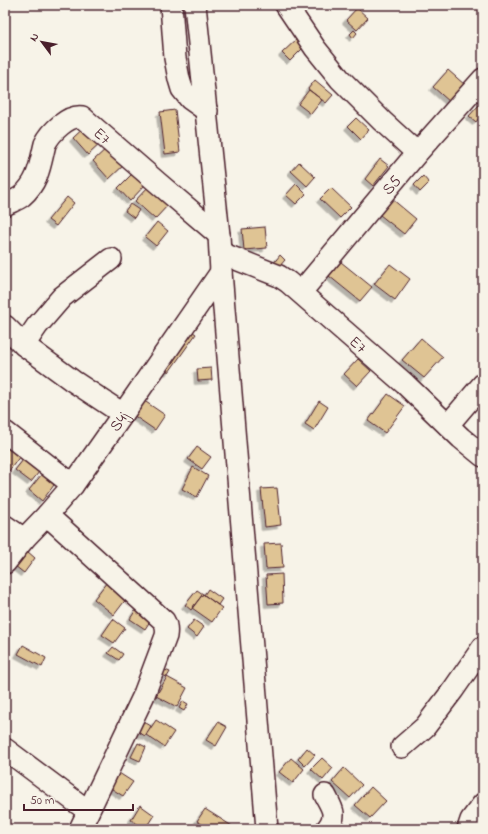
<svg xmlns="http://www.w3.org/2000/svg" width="488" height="834" font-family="'Indie Flower',sans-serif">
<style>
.building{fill:#dfc494;stroke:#4a1f2b;filter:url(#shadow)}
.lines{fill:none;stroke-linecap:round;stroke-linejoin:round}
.minor-casing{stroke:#4a1f2b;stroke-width:24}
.minor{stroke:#f7f3e8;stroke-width:21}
.labels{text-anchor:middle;stroke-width:3;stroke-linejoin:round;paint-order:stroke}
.street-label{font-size:16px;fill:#4a1f2b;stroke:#f7f3e8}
</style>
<defs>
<filter id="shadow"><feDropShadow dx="-3.5" dy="3.5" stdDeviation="0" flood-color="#0004"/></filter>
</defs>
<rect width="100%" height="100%" fill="#f7f3e8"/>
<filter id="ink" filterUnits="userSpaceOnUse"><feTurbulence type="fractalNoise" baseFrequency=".025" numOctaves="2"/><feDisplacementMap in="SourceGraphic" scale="8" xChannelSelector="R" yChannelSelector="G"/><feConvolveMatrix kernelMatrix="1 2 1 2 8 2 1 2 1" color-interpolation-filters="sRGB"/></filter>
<g filter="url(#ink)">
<path class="building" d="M357,8L368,18L357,30L346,20Z
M354,30L357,33L353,38L350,34Z
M298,38L305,46L290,61L282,53Z
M448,70L465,85L450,102L433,87Z
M315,80L333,95L326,103L308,89Z
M309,90L322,100L311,114L298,104Z
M479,105L483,109V113L476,122L469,116Z
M175,110L180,152L165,154L160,112Z
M356,118L369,130L361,139L348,126Z
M88,124L103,141L88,155L73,138Z
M109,146L126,163L109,179L93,161Z
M380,159L389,166L373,186L365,179Z
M299,162L315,177L307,186L291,171Z
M134,172L146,184L130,201L118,188Z
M423,176L429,183L420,192L414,185Z
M296,184L306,194L296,204L286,195Z
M149,186L169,204L155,219L135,201Z
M331,188L351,207L340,218L320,199Z
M67,197L74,203L56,226L48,220Z
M392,199L416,219L404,234L380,215Z
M130,204L139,210L134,218L125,211Z
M157,222L168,231L156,246L145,237Z
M265,227L267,248L244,250L242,229Z
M280,255L285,260L278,268L273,264Z
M341,262L372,287L360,301L329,276Z
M390,264L410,279L395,300L374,284Z
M186,327L196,334L169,372L159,366Z
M421,338L443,357L424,378L402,360Z
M358,359L371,371L357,386L344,374Z
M211,368L212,380L198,381L197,369Z
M388,394L405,406L385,433L368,421Z
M143,400L165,415L155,430L133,415Z
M319,401L328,407L314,430L305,424Z
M9,441L23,452L9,471L5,468V445Z
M197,447L211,457L202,469L188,459Z
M27,455L43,467L31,482L15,470Z
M193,467L208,476L197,497L182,489Z
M42,474L54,485L42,501L29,490Z
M277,488L281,525L265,527L261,489Z
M281,543L283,568L266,569L264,544Z
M27,551L35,558L24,573L15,566Z
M282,574L283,603L268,604L266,575Z
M110,578L130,594L114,615L94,599Z
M208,589L222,599L218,605L204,595Z
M197,590L203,594L191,610L185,605Z
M203,594L222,608L212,622L192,608Z
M139,605L154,615L145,629L130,619Z
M113,619L125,628L114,643L102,635Z
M194,620L204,627L197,637L187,629Z
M23,645L46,658L42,667L18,654Z
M113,647L123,654L119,660L108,653Z
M165,670L170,672L167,677L162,675Z
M167,677L187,688L177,707L156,696Z
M183,701L188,704L184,711L179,708Z
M141,720L151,726L145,736L135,730Z
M156,720L174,732L164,747L146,735Z
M218,722L227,727L216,746L206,740Z
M138,743L146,747L140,761L131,757Z
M307,748L315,755L305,766L298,759Z
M291,758L304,769L293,783L279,772Z
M322,758L333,768L323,780L311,769Z
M344,768L362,785L350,798L332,782Z
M119,773L133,782L123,796L109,787Z
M371,787L386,801L370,818L355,805Z
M140,805L154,815L145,829L131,820Z
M205,809L232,826L230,829H209L197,821Z"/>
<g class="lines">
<g class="minor-casing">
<g id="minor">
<path d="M171,5L175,58L179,79L182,89L190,99L207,111"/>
<path d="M195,5L219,235L221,272L267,829"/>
<path d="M286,5L315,48L340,79L382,121L417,153"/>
<path id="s1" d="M5,205C10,202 17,200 22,196C39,181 40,164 45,144C51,132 68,115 82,117L158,183L219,235"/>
<path id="s2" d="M221,253L279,276L288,282L405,384L461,438L483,456"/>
<path id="s3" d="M301,292L417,153L483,79"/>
<path d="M5,326L24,345L73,381L123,414"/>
<path d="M24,345L37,326L62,297L111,259"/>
<path d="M448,425L483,384"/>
<path d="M5,432L73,485"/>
<path d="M47,515L164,621C167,626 167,630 166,636L143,697L80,829"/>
<path d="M5,526L24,539"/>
<path id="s4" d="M5,563L24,539L47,515L73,485L123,414L221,272"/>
<path d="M402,747L425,727L453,690L483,647"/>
<path d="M5,749L88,811"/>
<path d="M325,795C332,808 338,815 327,829"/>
<path d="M468,829L471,820L483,804"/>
</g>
</g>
<use href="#minor" class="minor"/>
</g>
</g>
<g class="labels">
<g class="street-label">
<text dy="6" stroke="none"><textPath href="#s1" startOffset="153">E7</textPath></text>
<text dy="6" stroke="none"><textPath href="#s3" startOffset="140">S5</textPath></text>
<text dy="6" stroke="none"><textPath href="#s2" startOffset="167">E7</textPath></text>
<text dy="6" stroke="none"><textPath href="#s4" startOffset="182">S4j</textPath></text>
</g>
</g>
<rect width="488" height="834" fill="none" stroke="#f7f3e8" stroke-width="20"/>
<rect x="10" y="10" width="468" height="814" fill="none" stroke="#4a1f2b" stroke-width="1.5" filter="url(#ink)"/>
<g transform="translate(42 42) rotate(302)" stroke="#f7f3e8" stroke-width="3" paint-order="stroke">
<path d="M0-3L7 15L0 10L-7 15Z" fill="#4a1f2b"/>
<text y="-6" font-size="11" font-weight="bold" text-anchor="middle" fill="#4a1f2b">N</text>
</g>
<path d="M24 804v6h109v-6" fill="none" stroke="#4a1f2b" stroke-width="2"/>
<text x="30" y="804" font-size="12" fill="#4a1f2b" stroke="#f7f3e8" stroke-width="3" paint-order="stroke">50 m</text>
</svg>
